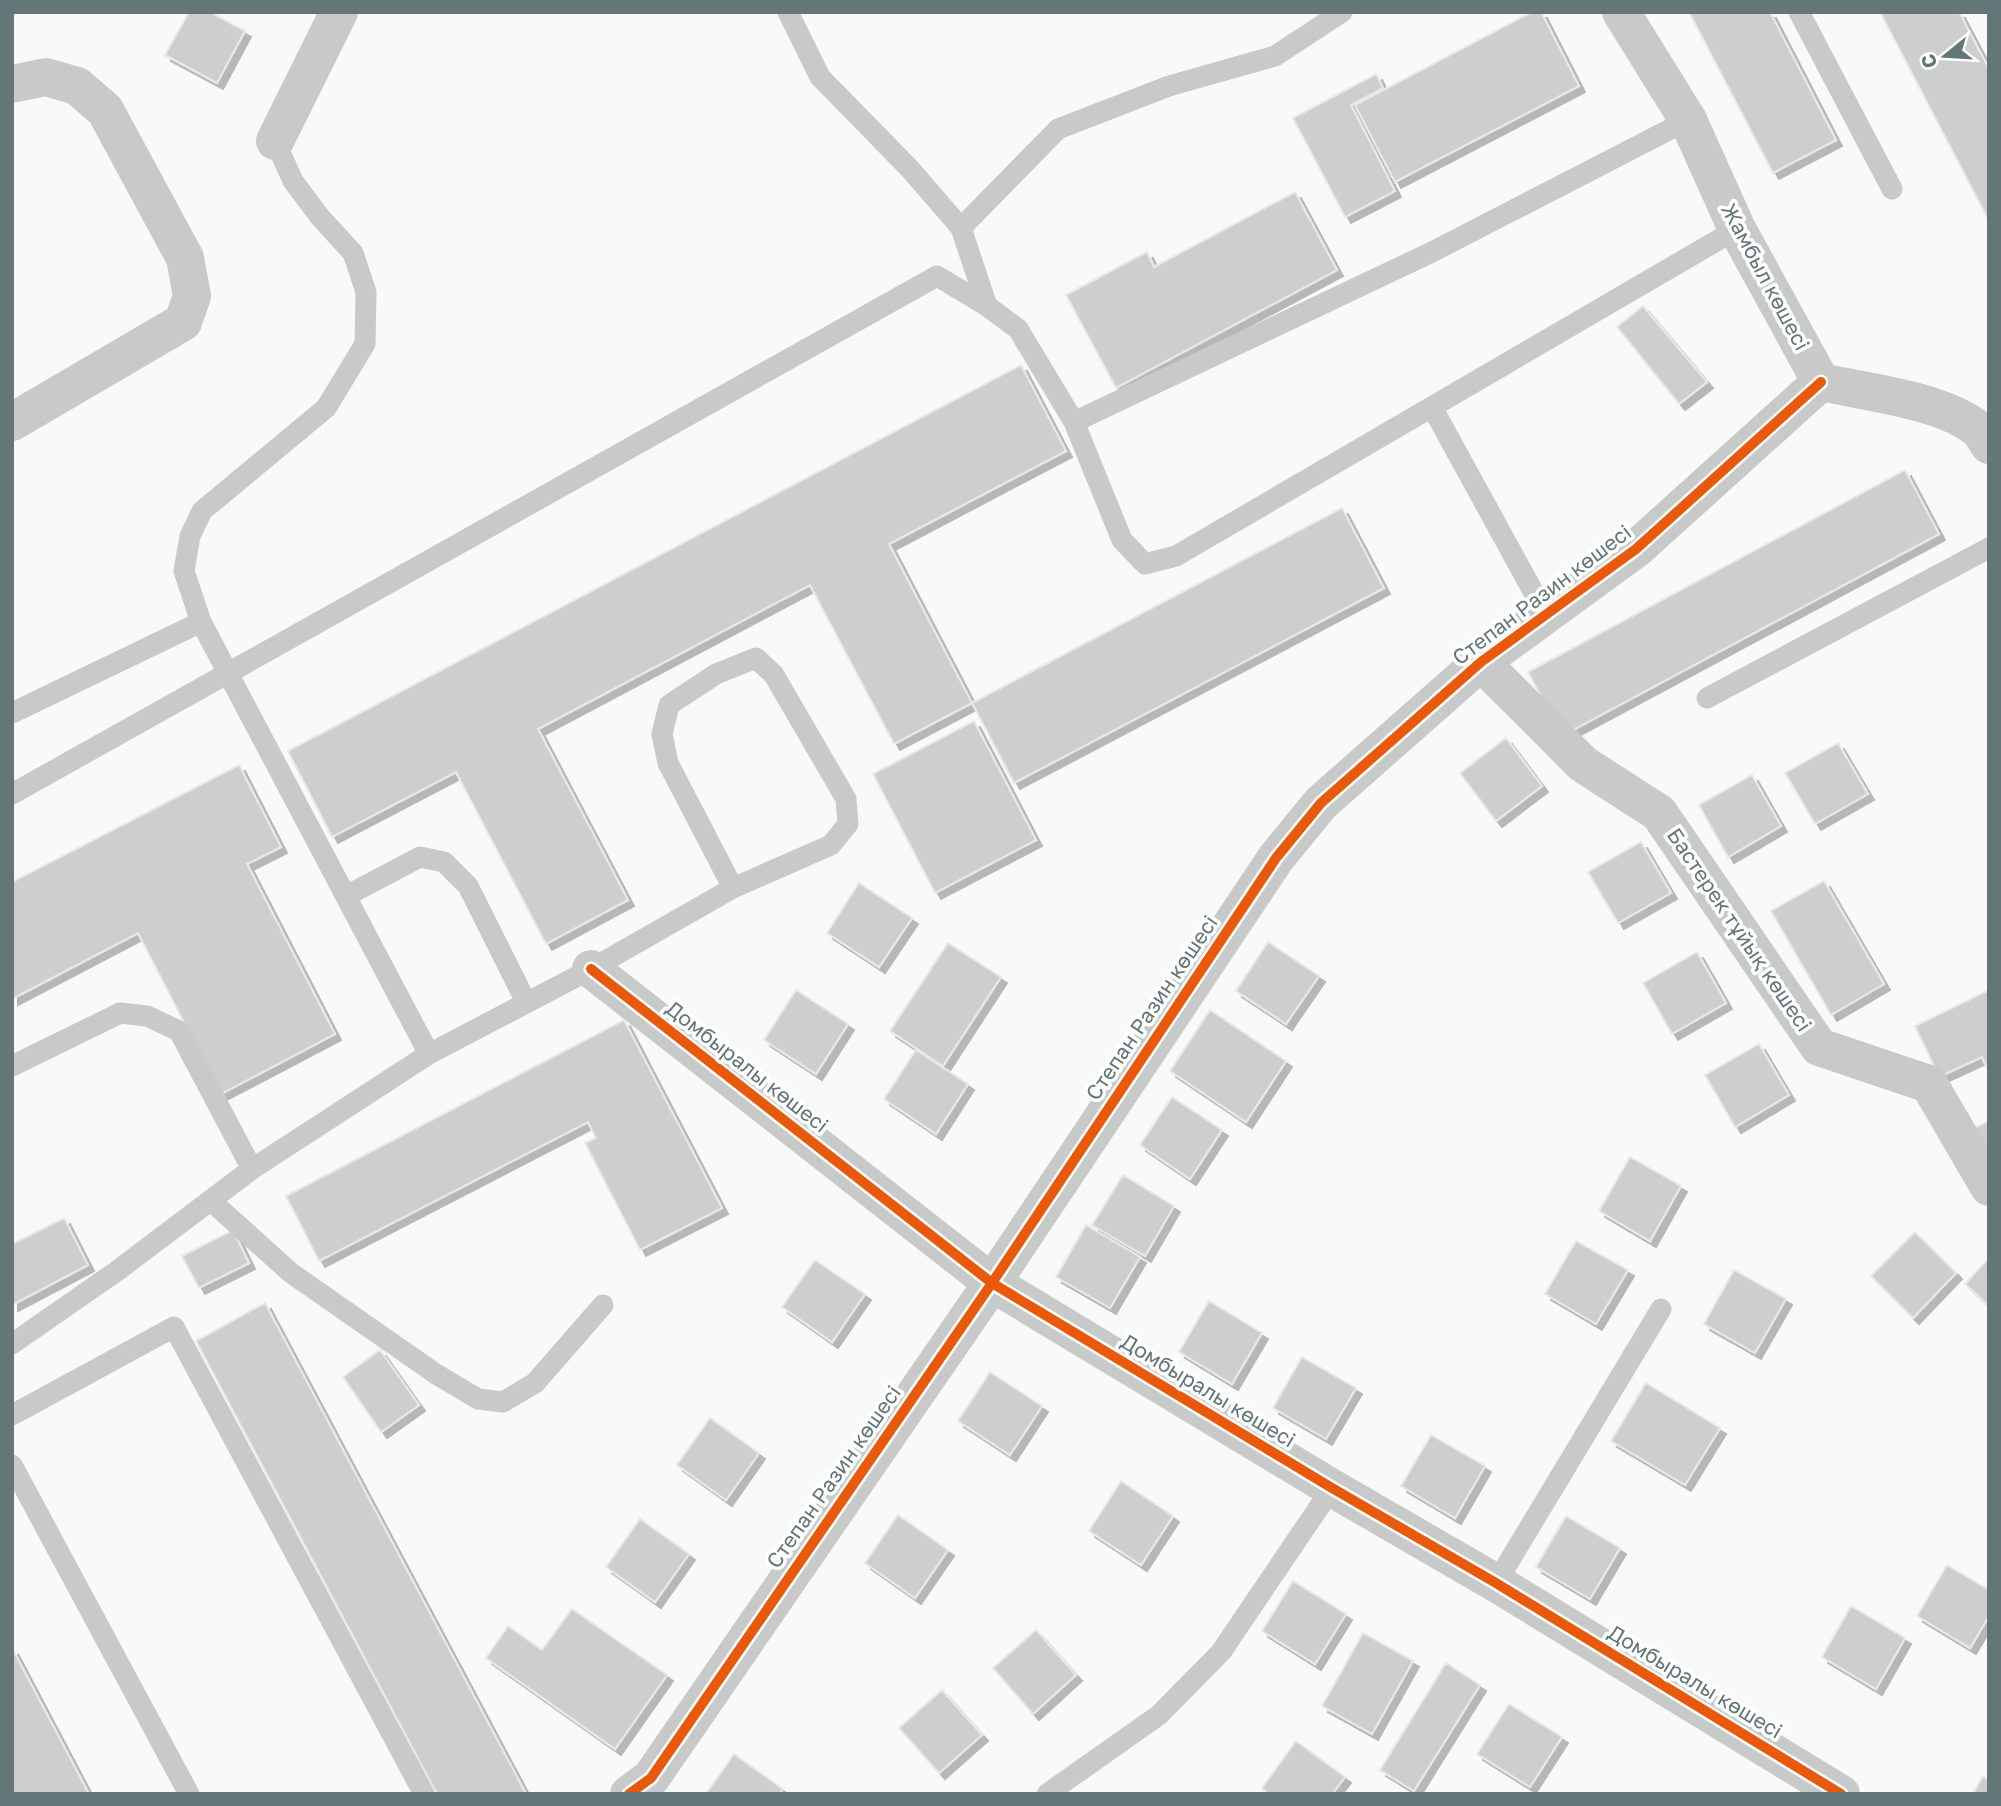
<svg xmlns="http://www.w3.org/2000/svg" width="2001" height="1806" font-family="'Golos Text',sans-serif">
<style>
.building{fill:#cdcfcf;stroke:#e8e8e8;stroke-width:2;filter:url(#shadow)}
.lines{fill:none;stroke-linecap:round;stroke-linejoin:round}
.service{stroke:#c8c9c9;stroke-width:21}
.minor{stroke:#c8c9c9;stroke-width:38}
.cycleway-casing{stroke:#fff;stroke-width:15}
.cycleway{stroke:#e8590c;stroke-width:10}
.labels{text-anchor:middle;stroke-width:7;stroke-linejoin:round;paint-order:stroke}
.street-label{font-size:21px;fill:#637678;stroke:#fff}
</style>
<defs>
<filter id="shadow"><feDropShadow dx="6" dy="6" stdDeviation="0" flood-color="#0004"/></filter>
</defs>
<rect width="100%" height="100%" fill="#f9f9f8"/>
<path class="building" d="M189,12H210L245,31L217,83L165,55Z
M1532,12H1541L1579,86L1395,182L1355,105Z
M1689,12H1770L1836,140L1773,173Z
M1880,12H1959L1989,69V221Z
M1376,74L1383,88L1351,105L1395,191L1345,217L1293,118Z
M1295,192L1337,270L1116,388L1066,295L1147,252L1154,267Z
M1643,306L1707,382L1679,404L1617,327Z
M1021,365L1066,451L889,544L972,703L894,744L810,585L538,729L628,900L546,944L456,772L332,837L288,751Z
M1905,470L1939,534L1562,736L1528,672Z
M1342,508L1384,588L1014,783L972,703Z
M974,721L1036,840L935,893L873,774Z
M1506,738L1542,786L1496,821L1460,773Z
M1838,743L1868,794L1815,824L1785,773Z
M239,765L281,847L247,864L335,1034L221,1094L138,933L12,999V882Z
M1752,775L1781,826L1728,857L1699,805Z
M1641,842L1671,893L1618,923L1588,872Z
M1824,881L1884,984L1831,1015L1771,911Z
M859,883L912,918L879,967L827,933Z
M1268,942L1319,976L1286,1024L1236,991Z
M948,943L1001,977L943,1066L890,1031Z
M1697,952L1726,1003L1672,1034L1643,983Z
M796,990L848,1024L816,1074L764,1040Z
M1989,990V1072L1982,1057L1939,1077L1915,1026Z
M1210,1010L1286,1061L1246,1122L1170,1071Z
M624,1020L722,1208L640,1250L585,1143L596,1138L588,1122L319,1261L286,1196Z
M1759,1044L1789,1095L1735,1127L1705,1075Z
M916,1050L968,1084L936,1134L884,1099Z
M1172,1097L1222,1130L1190,1179L1140,1145Z
M1989,1121V1176L1967,1131Z
M1630,1157L1681,1186L1650,1241L1599,1211Z
M1123,1175L1174,1206L1145,1256L1092,1225Z
M64,1218L88,1265L12,1305V1244Z
M1086,1225L1140,1257L1110,1308L1056,1277Z
M233,1230L249,1263L199,1288L182,1256Z
M1915,1232L1956,1273L1913,1318L1871,1276Z
M1576,1241L1628,1270L1596,1324L1545,1294Z
M1989,1258V1306L1965,1284Z
M815,1260L865,1294L832,1342L782,1307Z
M1734,1270L1786,1299L1755,1353L1704,1324Z
M1209,1301L1262,1333L1232,1384L1179,1352Z
M265,1303L526,1794H437L196,1341Z
M380,1350L419,1405L381,1432L343,1377Z
M1302,1357L1356,1388L1326,1439L1273,1408Z
M990,1372L1042,1406L1010,1455L958,1421Z
M1646,1383L1720,1428L1685,1485L1611,1441Z
M710,1418L759,1453L726,1500L677,1465Z
M1431,1435L1485,1466L1455,1518L1401,1486Z
M1121,1481L1173,1516L1141,1565L1089,1531Z
M898,1515L948,1550L915,1598L865,1563Z
M1566,1516L1620,1548L1590,1599L1536,1567Z
M640,1519L689,1554L655,1602L606,1567Z
M1947,1565L1989,1590V1616L1970,1648L1917,1616Z
M1293,1581L1346,1614L1315,1664L1262,1631Z
M1851,1606L1905,1638L1876,1689L1822,1657Z
M572,1609L667,1675L615,1749L486,1658L508,1626L542,1650Z
M1036,1630L1076,1675L1033,1714L993,1668Z
M1363,1633L1413,1661L1372,1734L1322,1706Z
M12,1648L89,1794H12Z
M1446,1663L1480,1685L1414,1791L1380,1770Z
M942,1690L982,1735L939,1773L899,1728Z
M1509,1704L1562,1737L1530,1787L1477,1754Z
M1296,1741L1345,1777L1332,1794H1269L1262,1788Z
M734,1754L783,1789L779,1794H706Z
M1983,1776L1989,1780V1794H1973Z"/>
<g class="lines">
<path class="service" d="M788,12L820,77L910,169L961,228L987,306
M1799,12L1892,189
M961,228L1058,129L1169,86L1275,56L1342,12
M1432,407L1546,615
M1074,422L1432,252L1688,120
M1707,698L1989,548
M12,713L201,622
M12,794L937,276L987,306L1018,329L1074,422L1122,540L1145,564L1176,556L1737,229
M346,896L420,857L444,862L468,886L526,1002
M429,1054L591,969L733,888L831,845L848,824L846,799L774,675L756,658L716,674L669,705L662,734L668,763L733,888
M12,1066L120,1013L147,1016L179,1031L252,1169
M211,1201L291,1273L436,1374L478,1399L503,1402L535,1383L603,1305
M12,1344L117,1271L252,1169L429,1054L201,622L184,571L190,536L202,511L326,408L365,344L366,292L353,253L320,217L293,181L275,141
M12,1415L174,1327L424,1794
M12,1465L189,1794
M1496,1583L1661,1309
M1047,1794L1159,1715L1221,1652L1332,1488"/>
<path class="minor" d="M1621,12L1688,120L1737,229L1821,382C1866,392 1939,400 1975,427C1981,431 1985,439 1989,445
M12,84L46,77L77,86L105,110L185,258L192,296L183,322L12,422
M275,141L339,12
M1481,662L1583,764L1659,813L1819,1047L1929,1084L1989,1187
M591,969L992,1283L1332,1488L1496,1583L1841,1794
M629,1794L651,1778L992,1283L1276,858L1321,803L1481,662L1636,549L1821,382"/>
<g class="cycleway-casing">
<path id="cycleway" d="M591,969L992,1283L1332,1488L1496,1583L1841,1794
M629,1794L651,1778L992,1283L1276,858L1321,803L1481,662L1636,549L1821,382"/>
</g>
<use href="#cycleway" class="cycleway"/>
</g>
<g class="labels">
<g class="street-label">
<text transform="translate(1765 277) rotate(62)" y="7">Жамбыл көшесі</text>
<text transform="translate(1542 595) rotate(-37)" y="7">Степан Разин көшесі</text>
<text transform="translate(1739 930) rotate(56)" y="7">Бастерек тұйық көшесі</text>
<text transform="translate(1152 1008) rotate(-56)" y="7">Степан Разин көшесі</text>
<text transform="translate(747 1067) rotate(38)" y="7">Домбыралы көшесі</text>
<text transform="translate(1208 1391) rotate(31)" y="7">Домбыралы көшесі</text>
<text transform="translate(834 1477) rotate(-55)" y="7">Степан Разин көшесі</text>
<text transform="translate(1695 1682) rotate(31)" y="7">Домбыралы көшесі</text>
</g>
</g>
<rect width="2001" height="1806" fill="none" stroke="#637678" stroke-width="28"/>
<g transform="translate(1945 56) rotate(252)" stroke="#ffffff" stroke-width="5" paint-order="stroke">
<path d="M0-5L12 26L0 18L-12 26Z" fill="#637678"/>
<text y="-10" font-size="19" font-weight="bold" text-anchor="middle" fill="#637678">С</text>
</g>
</svg>
